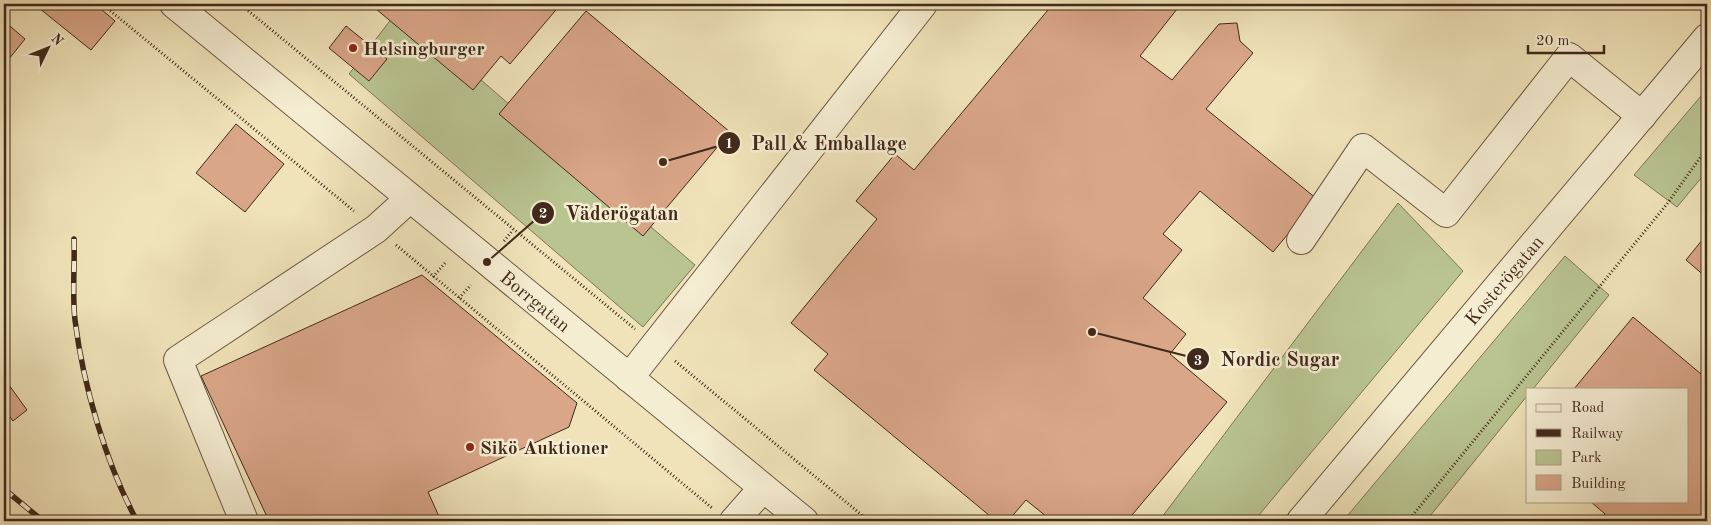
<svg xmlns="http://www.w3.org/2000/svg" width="1711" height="525" font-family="'Old Standard TT',serif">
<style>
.green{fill:#b9c490;stroke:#7d7656}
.building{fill:#d9a688;stroke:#41291b}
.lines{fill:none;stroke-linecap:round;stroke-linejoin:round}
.minor-casing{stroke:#6d5842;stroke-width:30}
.path{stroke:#41291b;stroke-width:3;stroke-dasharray:1 2.5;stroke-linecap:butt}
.minor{stroke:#f5edd2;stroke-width:28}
.rail-casing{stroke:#41291b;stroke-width:5.5}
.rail{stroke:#f5edd2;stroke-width:4;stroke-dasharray:11;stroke-linecap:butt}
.poi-dot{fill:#8f2418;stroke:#f5edd2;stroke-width:2}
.labels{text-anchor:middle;stroke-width:5;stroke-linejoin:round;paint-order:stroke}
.poi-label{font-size:19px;font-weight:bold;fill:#41291b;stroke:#f5edd2;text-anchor:start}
.street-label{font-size:19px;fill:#41291b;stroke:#f5edd2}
.leader{fill:none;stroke:#41291b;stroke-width:2}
.callout-dot{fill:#41291b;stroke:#f5edd2;stroke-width:2}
.mark-label{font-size:15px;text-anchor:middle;font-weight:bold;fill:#fff}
.callout-label{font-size:20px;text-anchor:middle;font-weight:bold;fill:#41291b;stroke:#f5edd2;stroke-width:5;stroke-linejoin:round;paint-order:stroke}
</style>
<rect width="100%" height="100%" fill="#f0e3b9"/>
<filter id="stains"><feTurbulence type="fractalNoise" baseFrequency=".004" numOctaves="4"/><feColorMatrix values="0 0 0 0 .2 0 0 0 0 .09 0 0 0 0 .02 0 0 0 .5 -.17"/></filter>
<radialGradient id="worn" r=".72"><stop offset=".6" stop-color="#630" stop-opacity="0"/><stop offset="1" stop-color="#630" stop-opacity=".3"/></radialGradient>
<path class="green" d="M399,9L695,265L643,327L349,74Z
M1707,89V171L1677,207L1634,175Z
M1398,203L1463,271L1254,521H1159Z
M1565,256L1609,295L1533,389H1527V396L1426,521H1343Z"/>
<path class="building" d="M34,4H95L115,21L91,50Z
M370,4H561L510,64L501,56L473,90Z
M1053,4H1181L1140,56L1172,80L1219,24L1237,23L1240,41L1253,53L1206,109L1317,199L1273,252L1200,191L1163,234L1182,250L1143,298L1186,334L1170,354L1227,402L1127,521H1052L1026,500L1008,521H996L814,370L828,354L791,323L877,219L856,201L895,154L914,170Z
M586,11L730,132L643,236L499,114Z
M4,21L25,39L4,65Z
M346,26L387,59L369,81L329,48Z
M236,124L284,164L245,212L196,173Z
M1707,234V278L1686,260Z
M422,275L577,403L569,427L428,492L441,521H269L201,376Z
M1633,317L1707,379V521H1599L1605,514L1590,501H1687V389H1574Z
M4,378L27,410L13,421L4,409Z"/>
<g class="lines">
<g class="minor-casing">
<g id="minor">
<path id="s1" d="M174,4L804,521"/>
<path d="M1301,240L1363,148L1446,213L1569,57L1642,116"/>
<path d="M629,378L923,4"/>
<path d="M244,521L178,360L376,229L410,198"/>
<path d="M734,521L763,488"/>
<path id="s2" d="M1301,521L1707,38"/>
</g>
</g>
<path class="path" d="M102,4L354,211
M240,4L635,329
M504,241L513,230
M396,245L712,508
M433,277L445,263
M459,298L471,285
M675,361L869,521
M1408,521L1667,204L1707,148"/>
<use href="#minor" class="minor"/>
<g class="rail-casing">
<path id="rail" d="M74,239C75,266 72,294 75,320C83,385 106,464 137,521
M4,489L43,521"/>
</g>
<use href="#rail" class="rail"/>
</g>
<g class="poi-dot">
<circle cx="353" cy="48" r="5"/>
<circle cx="470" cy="447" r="5"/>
</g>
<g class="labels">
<g class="poi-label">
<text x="363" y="55">Helsingburger</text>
<text x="480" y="454">Sikö Auktioner</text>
</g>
<g class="street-label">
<text dy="7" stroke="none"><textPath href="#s2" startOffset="315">Kosterögatan</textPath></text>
<text dy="7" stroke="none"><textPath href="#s1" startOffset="468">Borrgatan</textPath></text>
</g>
</g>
<path class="leader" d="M663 162L729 143M487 262L543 213M1092 332L1198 359"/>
<g class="callout-dot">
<circle cx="663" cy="162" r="5"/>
<circle cx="487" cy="262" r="5"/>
<circle cx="1092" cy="332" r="5"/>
<circle cx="729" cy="143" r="12"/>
<circle cx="543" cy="213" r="12"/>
<circle cx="1198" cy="359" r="12"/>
</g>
<g class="mark-label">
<text x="729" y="148">1</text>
<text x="543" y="218">2</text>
<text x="1198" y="365">3</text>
</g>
<g class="callout-label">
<text x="829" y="150">Pall &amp; Emballage</text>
<text x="622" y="220">Väderögatan</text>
<text x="1280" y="366">Nordic Sugar</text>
</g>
<rect width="1711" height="525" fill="none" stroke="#f0e3b9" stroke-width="20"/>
<rect x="5" y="5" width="1701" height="515" fill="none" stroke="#41291b" stroke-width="2.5"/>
<rect x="10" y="10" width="1691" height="505" fill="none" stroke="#41291b"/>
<rect x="1526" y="388" width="162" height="115" fill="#f5edd2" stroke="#ad9f89"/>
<rect x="1536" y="404" width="25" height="8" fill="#f5edd2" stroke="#ad9f89"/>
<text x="1571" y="412" font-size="15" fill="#41291b">Road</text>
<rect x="1536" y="429" width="25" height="8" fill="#41291b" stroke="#ad9f89"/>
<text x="1571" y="438" font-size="15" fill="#41291b">Railway</text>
<rect x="1536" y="450" width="25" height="15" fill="#b9c490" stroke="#ad9f89"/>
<text x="1571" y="462" font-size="15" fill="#41291b">Park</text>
<rect x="1536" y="475" width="25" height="15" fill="#d9a688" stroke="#ad9f89"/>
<text x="1571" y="488" font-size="15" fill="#41291b">Building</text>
<g transform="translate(48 48) rotate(47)" stroke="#f5edd2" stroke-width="4" paint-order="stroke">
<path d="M0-4L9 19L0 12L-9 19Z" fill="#41291b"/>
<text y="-8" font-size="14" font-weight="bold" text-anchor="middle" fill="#41291b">N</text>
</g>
<path d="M1528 45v8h76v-8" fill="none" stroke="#41291b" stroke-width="2.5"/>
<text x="1536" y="45" font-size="15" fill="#41291b" stroke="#f5edd2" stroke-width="4" paint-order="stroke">20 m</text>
<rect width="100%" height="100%" filter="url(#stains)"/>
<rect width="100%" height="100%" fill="url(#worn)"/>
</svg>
